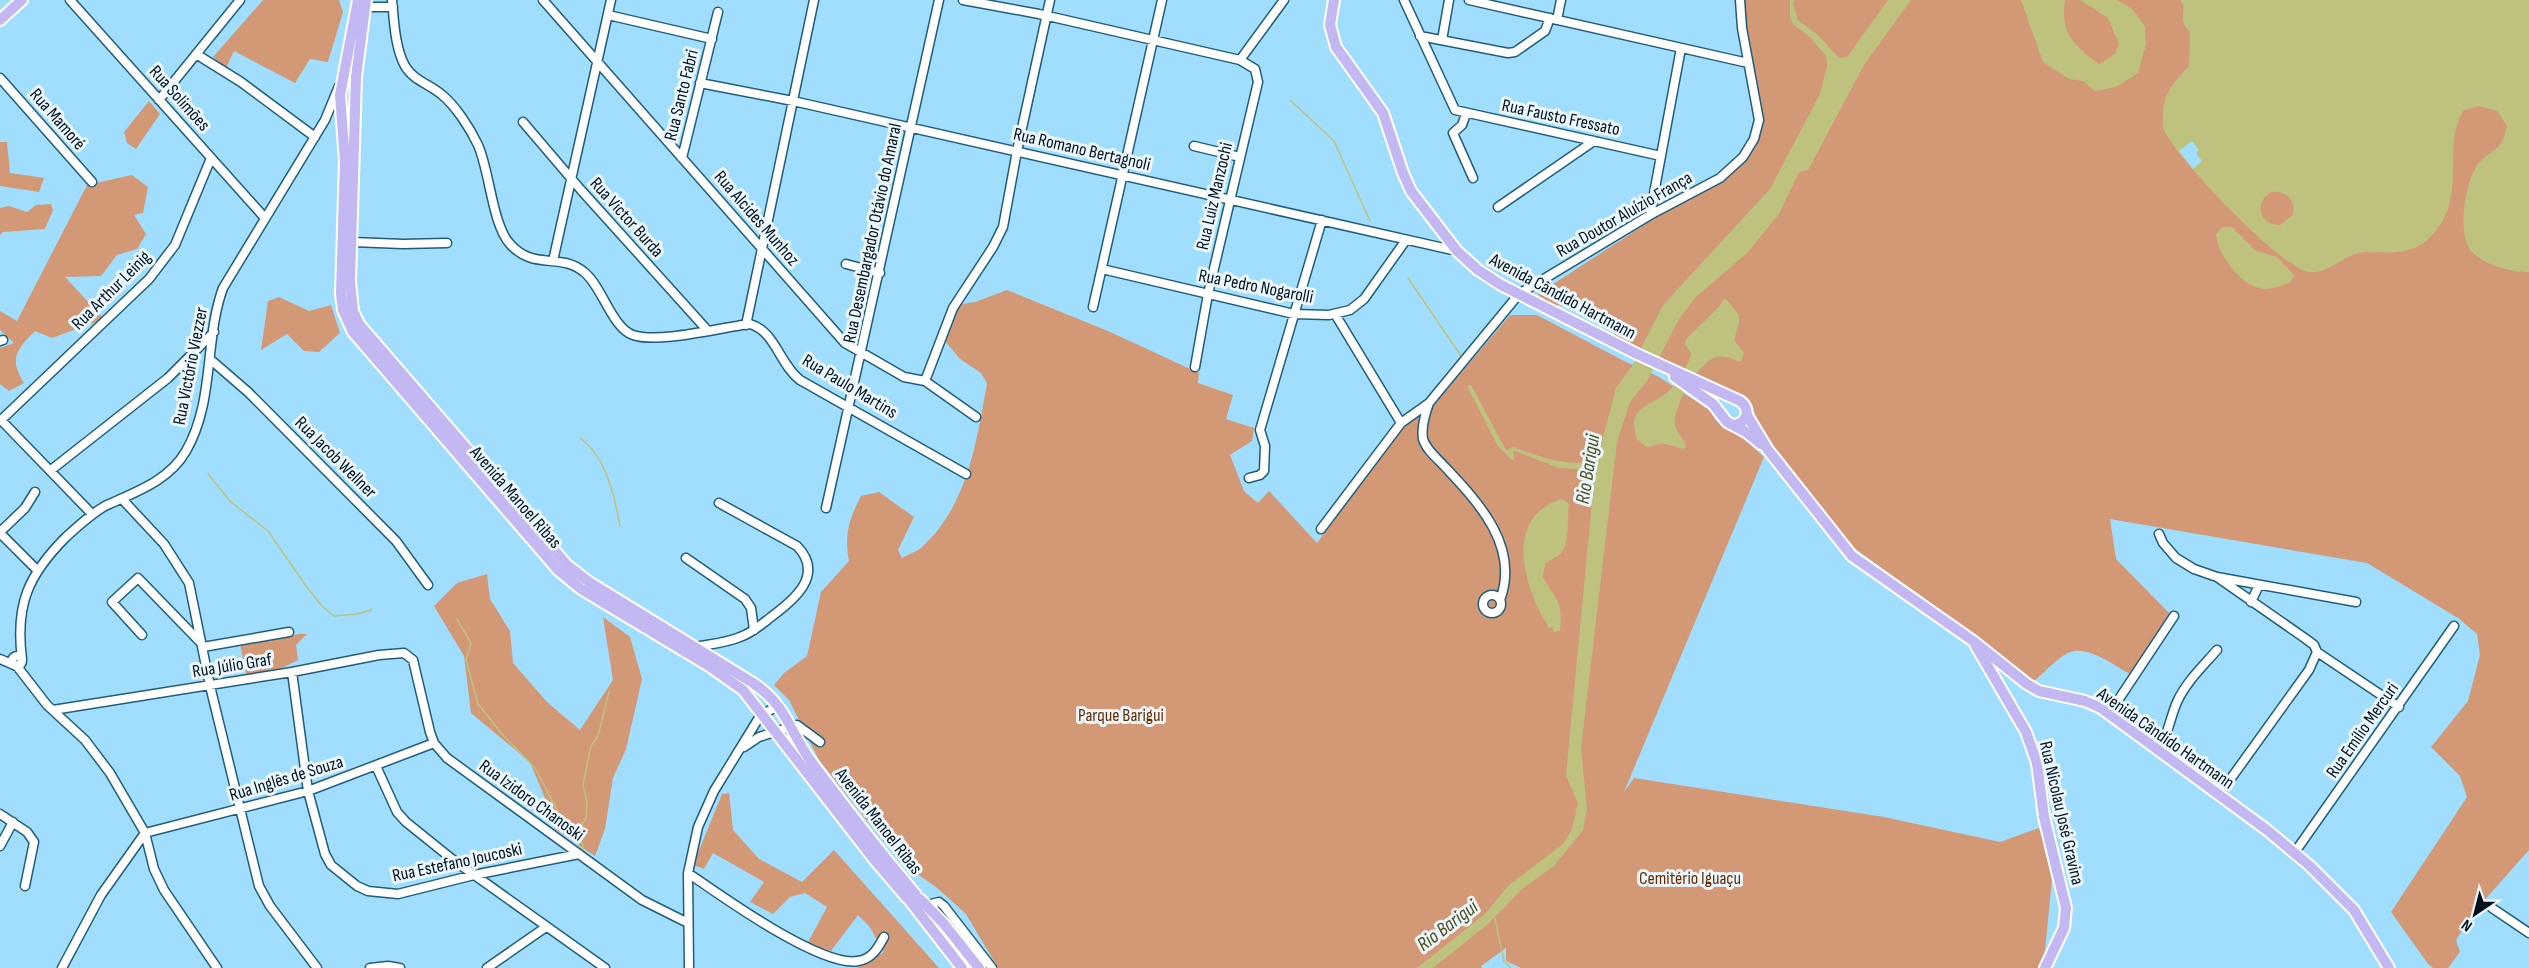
<svg xmlns="http://www.w3.org/2000/svg" width="2529" height="968" font-family="'Sofia Sans Condensed',sans-serif">
<style>
.green{fill:#d39977}
.water{fill:#bec27e;fill-rule:evenodd}
.pier{fill:#a1defd}
.lines{fill:none;stroke-linecap:round;stroke-linejoin:round}
.stream{stroke:#bec27e;stroke-width:1.5}
.minor-casing{stroke:#1f5d78;stroke-width:11}
.major-casing{stroke:#fff;stroke-width:14}
.minor{stroke:#fff;stroke-width:8}
.major{stroke:#c4b8f2;stroke-width:10}
.labels{text-anchor:middle;stroke-width:6;stroke-linejoin:round;paint-order:stroke}
.street-label{font-size:18px;fill:#00111c;stroke:#ebf7fd}
.park-label{font-size:18px;fill:#662e00;stroke:#ebf7fd}
.water-label{font-size:20px;font-style:italic;fill:#4c4e1b;stroke:#ebf7fd}
</style>
<rect width="100%" height="100%" fill="#a1defd"/>
<path class="green" d="M263,0H339L343,12L328,62L310,59L295,83L234,51L226,68L213,57Z
M1745,0H2529V850L2474,912L2456,940L2460,952L2448,968H2433L2428,964L2391,912L2467,797L2460,776L2431,747L2468,701L2480,655L2477,634L2458,618L2367,563L2110,519L2116,559L2171,615L2130,674C2114,666 2087,644 2068,653C2056,659 2044,673 2034,681L1966,629L1854,548L1761,430L1749,399L1709,384L1623,345L1610,329L1591,314L1574,307L1559,305L1547,307L1538,294L1661,214L1717,185L1741,165L1755,148L1761,132L1762,113L1745,31Z
M149,101L160,114L136,149L127,143L124,132Z
M0,142H7L10,173L44,178L39,192L0,186Z
M132,175L148,187L143,213L134,215L146,234L137,249L117,255L101,276L65,277L104,319L52,338L35,331C16,350 9,359 24,383L9,391L0,384V348L14,343L0,330V311L17,321L87,185Z
M51,204L53,210L45,229L3,232L0,235V208L9,206L27,212L36,205Z
M1007,290L1108,331L1199,373L1198,383L1233,395L1226,419L1254,428L1252,441L1230,455L1244,491L1258,503L1269,491L1317,543L1404,427L1435,404L1510,315H1537L1626,362L1659,377L1711,411C1714,423 1724,426 1734,432C1745,438 1755,449 1764,457L1624,792L1634,778L1884,817L2000,842L2039,828L2053,868L2045,951L2039,968H1521L1506,961V948L1481,966L1482,968H998L966,914L936,887L911,870L883,841L819,760L789,700L774,685L784,673L807,656L821,592L849,561C844,535 849,519 861,496L879,492L914,517L898,550L902,558C909,554 917,552 922,547C968,505 977,440 987,383L981,373L960,359L945,341L953,316L962,304L975,302Z
M279,297L309,311L331,305L340,333L319,352L304,351L287,334L261,350L268,301Z
M487,574L490,599L510,631L513,663L547,702L580,730L613,680L603,617L630,637L642,679L626,749L613,778L605,829L595,856L554,828L549,808L530,762L471,713L464,656L434,606L457,583Z
M299,634H307L296,645L298,660L272,673L247,677L240,644Z
M729,793L733,830L759,859L802,882L834,850L939,968H857L884,952L869,926L858,915L831,951L807,944L827,907L805,893L790,897L773,914L750,902L764,882L713,853L704,869L693,865L722,794Z"/>
<path class="water" d="M1790,0H1794L1793,5L1798,20L1818,35L1839,58L1847,57L1888,0H1911L1864,65L1808,170L1799,172L1779,214L1747,253L1696,297L1679,319L1647,381L1630,402L1617,442L1581,748L1587,810L1583,830L1554,866L1522,889L1487,925L1433,968H1417L1485,914L1508,886L1563,844L1572,829L1578,803L1566,776L1595,470L1559,468L1515,451H1513L1514,460H1512L1498,446L1467,386L1471,385L1506,450L1513,447C1541,457 1568,468 1597,460L1616,388L1632,366L1663,305L1770,189L1820,94L1827,67L1826,56L1810,37L1794,25L1790,18Z
M2021,0H2065C2060,34 2074,45 2099,64L2115,54L2119,44L2108,18L2080,0H2117L2132,9L2145,26L2146,44L2138,73L2116,87L2095,91L2083,81L2069,79L2043,62Z
M2180,0H2529V272C2512,272 2486,266 2473,253C2456,237 2465,187 2475,169C2480,158 2490,155 2498,147C2504,142 2505,133 2507,126L2497,111L2479,106L2464,110C2439,148 2472,202 2426,241C2408,256 2385,252 2364,252C2346,253 2328,275 2309,272C2281,268 2176,158 2164,130C2162,126 2163,121 2163,117C2163,92 2173,84 2189,66L2190,31C2181,25 2182,15 2184,6ZM2271,192C2286,190 2296,200 2293,215L2280,225C2260,226 2253,203 2271,192Z
M2223,227H2232L2256,251L2277,257L2294,275L2291,282C2282,286 2269,291 2259,288C2239,283 2217,253 2216,234Z
M1726,299L1739,315V324L1734,340L1744,353L1741,362C1733,359 1726,355 1717,357C1699,361 1674,404 1675,423C1675,433 1686,439 1686,448L1683,449C1669,445 1661,440 1648,448L1637,439C1624,403 1656,407 1673,387C1680,379 1685,368 1690,358L1691,353L1685,345L1686,339L1719,307L1723,300Z
M1562,499L1569,504C1567,517 1570,544 1561,553C1557,558 1550,559 1545,564L1543,577C1557,602 1563,600 1560,631L1554,632L1552,627L1549,628C1524,589 1502,517 1562,499Z"/>
<path class="pier" d="M2192,141L2199,150L2196,153L2202,161L2193,169L2179,151Z"/>
<g class="lines">
<path class="stream" d="M1290,100L1334,141L1370,221
M1408,278L1461,356
M580,438C606,457 614,494 620,526
M208,474L231,502L268,531L306,586L321,605L334,616L357,614L372,610
M457,619L471,643L466,660L478,704L502,734L535,768L567,829L584,852
M584,851L579,829L586,818L587,801L583,785L591,746L598,736L609,692
M1495,918L1504,961L1511,968"/>
<g class="minor-casing">
<path id="minor" d="M70,0L265,218
M392,0C394,21 395,48 405,66C413,80 429,84 441,94C455,105 470,128 478,145C490,172 492,224 510,244C534,271 560,252 584,272C602,286 612,328 633,335C659,344 722,327 750,324C775,331 780,365 800,380L966,474
M543,0L845,343L904,377L925,381L976,417
M963,0L1039,14L1240,60L1255,69L1258,82L1208,294L1195,367
M1404,0L1455,110L1661,156
M1469,0L1748,63
M364,7H393
M608,15L712,39
M1557,20L1561,0
M1420,36L1508,53L1515,52L1545,31L1550,18
M1442,40L1449,0
M196,54L241,82L315,137
M1240,60L1284,0
M0,78L92,182
M700,83L793,101L1457,251
M159,100L240,0
M1466,114L1462,125L1453,133L1473,178
M523,122L581,190L708,331
M1194,146L1240,157
M682,158L718,12
M1498,207L1594,141
M1650,215L1681,48
M352,242L403,244L447,243
M553,261L611,0
M846,264L880,273
M1102,269L1294,314L1329,315L1350,310L1364,299L1406,240
M1093,307L1162,0
M1335,314L1401,423
M746,325L814,0
M0,341L3,340
M211,360L248,392L396,541L428,585
M925,381L953,308L993,247L1003,227L1017,151L1050,0
M1429,403C1425,414 1421,427 1423,439C1426,450 1439,460 1446,468C1479,503 1520,547 1500,600
M1,420L92,514
M0,421L149,279L175,245L211,158
M51,470L168,378L214,332
M1249,478L1260,475L1264,471L1265,446L1260,430L1322,220
M122,499L164,544L189,583L210,686L259,886L270,906L317,968
M826,508L939,0
M1321,529L1401,423L1429,403L1519,294L1650,215L1720,178L1743,157L1754,139L1759,120L1742,28L1740,0
M0,532L25,508L35,492
M0,533L37,570
M2159,534L2163,543L2176,558L2194,569L2217,577L2356,602
M686,558L745,599L751,608L754,630
M2217,577L2306,639L2314,645L2317,652L2309,670L2219,795
M1483 604a9 9 0 1 1 18 0a9 9 0 1 1-18 0Z
M2251,602L2259,585
M142,635L112,602L138,578L201,643
M203,647L289,632
M695,647C710,644 726,643 740,637C752,633 762,624 771,617C794,600 825,575 797,546L719,503
M2317,652L2399,707
M12 661a5 5 0 1 1 10 0a5 5 0 1 1-10 0Z
M0,659L14,665
M22,659C15,605 28,575 66,537C78,526 91,514 105,506C135,492 169,481 186,451C215,401 204,340 223,288L325,120L339,86
M16,665L47,705L85,740L110,773L145,833L154,869L164,890L217,968
M292,672L308,791L325,854L331,865L357,886L368,891L398,894L474,875L579,854
M53,710L292,672L379,655L404,653L413,660L430,732L434,743L447,758L642,900L688,923
M2109,714L2174,616
M744,747L759,737L797,725L820,742
M2159,750C2168,735 2170,718 2177,702C2186,682 2203,666 2217,650
M376,766L397,812L406,822L452,859L605,968
M0,814L27,832L34,842L25,886
M145,833L308,791L434,743
M0,846L13,822
M2295,852L2454,626
M688,873C720,895 821,968 858,961C872,959 878,948 884,937
M927,905L939,902L944,906L992,968
M2492,908L2529,933
M62,968L101,895L145,833
M370,968L388,966L400,968
M487,968L546,927
M689,968L688,873L698,827L714,791L760,716L779,705"/>
</g>
<g class="major-casing">
<path id="major" d="M358,0L340,95L345,161L341,294L343,310L353,332L558,570L581,589L709,666L743,690L873,858L907,898
M366,0L356,77L350,281L353,311L359,324L567,565L589,582L753,683C787,706 789,730 810,760C844,806 879,851 916,895
M1334,0L1330,25L1336,47L1383,113L1403,173L1411,191L1457,251L1478,270L1501,285L1637,354L1740,401C1751,409 1748,423 1734,425
M0,20L22,0
M1675,377L1713,404L1727,422L1746,432L1761,444
M1747,415L1768,450L1852,556L1973,641L2027,684L2039,691L2085,701L2101,708L2267,830L2310,866L2354,910L2389,968
M1976,646L2026,732L2037,763L2044,817L2066,908L2064,928L2045,968
M920,899L944,924L979,968
M910,901L962,968"/>
</g>
<use href="#minor" class="minor"/>
<use href="#major" class="major"/>
</g>
<g class="labels">
<g class="street-label">
<text transform="translate(681 95) rotate(-76)" y="6">Rua Santo Fabri</text>
<text transform="translate(180 98) rotate(48)" y="6">Rua Solimões</text>
<text transform="translate(1561 117) rotate(12)" y="6">Rua Fausto Fressato</text>
<text transform="translate(58 119) rotate(49)" y="6">Rua Mamoré</text>
<text transform="translate(1082 149) rotate(13)" y="6">Rua Romano Bertagnoli</text>
<text transform="translate(1214 196) rotate(-77)" y="6">Rua Luiz Manzochi</text>
<text transform="translate(1624 214) rotate(-30)" y="6">Rua Doutor Aluízio França</text>
<text transform="translate(627 217) rotate(48)" y="6">Rua Victor Burda</text>
<text transform="translate(757 218) rotate(49)" y="6">Rua Alcides Munhoz</text>
<text transform="translate(872 233) rotate(-78)" y="6">Rua Desembargador Otávio do Amaral</text>
<text transform="translate(1256 286) rotate(11)" y="6">Rua Pedro Nogarolli</text>
<text transform="translate(111 290) rotate(-45)" y="6">Rua Arthur Leinig</text>
<text transform="translate(1563 296) rotate(28)" y="6">Avenida Cândido Hartmann</text>
<text transform="translate(190 366) rotate(-79)" y="6">Rua Victório Viezzer</text>
<text transform="translate(850 386) rotate(31)" y="6">Rua Paulo Martins</text>
<text transform="translate(336 457) rotate(45)" y="6">Rua Jacob Wellner</text>
<text transform="translate(516 497) rotate(49)" y="6">Avenida Manoel Ribas</text>
<text transform="translate(232 665) rotate(-9)" y="6">Rua Júlio Graf</text>
<text transform="translate(2362 730) rotate(-55)" y="6">Rua Emílio Mercuri</text>
<text transform="translate(2166 738) rotate(35)" y="6">Avenida Cândido Hartmann</text>
<text transform="translate(286 778) rotate(-17)" y="6">Rua Inglês de Souza</text>
<text transform="translate(532 800) rotate(36)" y="6">Rua Izidoro Chanoski</text>
<text transform="translate(2062 813) rotate(77)" y="6">Rua Nicolau José Gravina</text>
<text transform="translate(879 821) rotate(52)" y="6">Avenida Manoel Ribas</text>
<text transform="translate(457 862) rotate(-12)" y="6">Rua Estefano Joucoski</text>
</g>
<g class="park-label">
<text x="1121" y="721">Parque Barigui</text>
<text x="1690" y="884">Cemitério Iguaçu</text>
</g>
<g class="water-label">
<text transform="translate(1587 469) rotate(-81)" y="7">Rio Barigui</text>
<text transform="translate(1447 925) rotate(-37)" y="7">Rio Barigui</text>
</g>
</g>
<g transform="translate(2475 914) rotate(215)" stroke="#ebf7fd" stroke-width="4.5" paint-order="stroke">
<path d="M0-4.5L10 22L0 15L-10 22Z" fill="#00111c"/>
<text y="-9" font-size="16" font-weight="bold" text-anchor="middle" fill="#00111c">N</text>
</g>
</svg>
